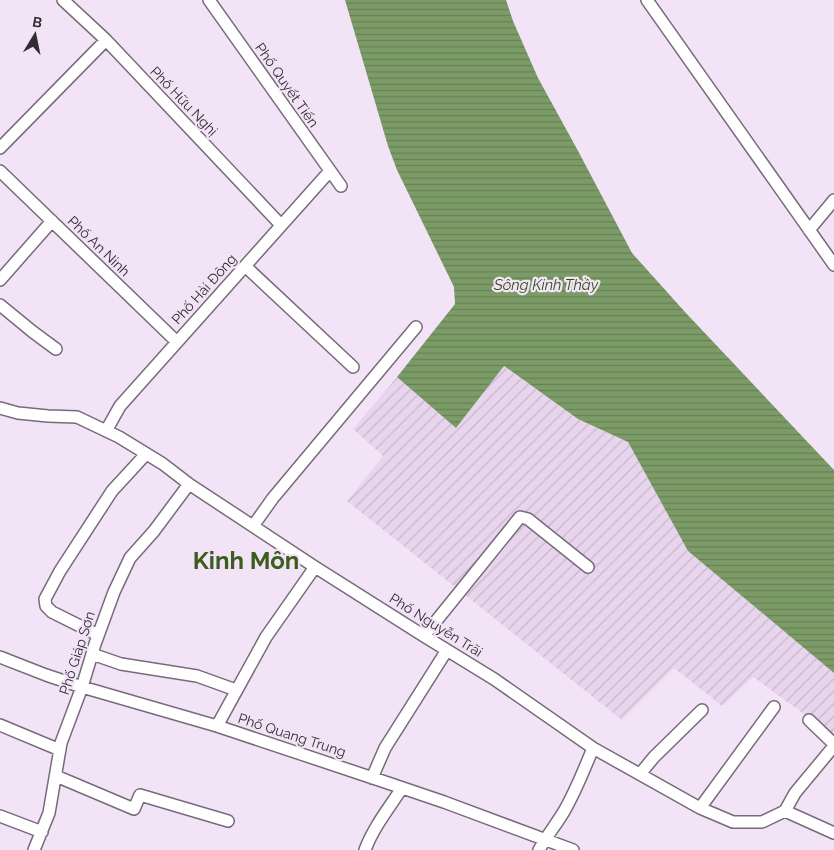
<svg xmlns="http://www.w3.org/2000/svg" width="834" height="850" font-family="Raleway,sans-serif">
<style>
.industrial{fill:url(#industrial-furrows)}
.water{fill:url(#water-rules)}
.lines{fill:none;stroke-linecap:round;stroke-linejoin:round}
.minor-casing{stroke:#776b7b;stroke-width:14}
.minor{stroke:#fff;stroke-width:11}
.labels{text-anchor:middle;stroke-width:4.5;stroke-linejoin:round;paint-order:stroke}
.street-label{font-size:14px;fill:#312c33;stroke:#f2e4f6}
.water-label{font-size:15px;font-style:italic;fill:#2e4d14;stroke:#f2e4f6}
.town-label{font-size:24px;font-weight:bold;fill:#3b5e1e;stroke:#f2e4f6}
</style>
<defs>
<pattern id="industrial-furrows" width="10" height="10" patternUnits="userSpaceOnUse" patternTransform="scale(1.25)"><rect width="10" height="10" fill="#e8d5ed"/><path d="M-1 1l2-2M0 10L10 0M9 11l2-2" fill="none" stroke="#c7b7cc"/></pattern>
<pattern id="water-rules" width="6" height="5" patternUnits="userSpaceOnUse" patternTransform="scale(1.25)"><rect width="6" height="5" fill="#7c9c67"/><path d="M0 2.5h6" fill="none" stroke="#667f55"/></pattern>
</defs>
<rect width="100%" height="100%" fill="#f2e4f6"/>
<path class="industrial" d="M503,366L578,419L628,442L688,551L834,673V736L753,677L722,706L674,668L622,720L347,501L383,456L353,429L397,377L456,427Z"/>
<path class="water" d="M345,0H506L513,21L538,78L577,149L632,253L685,312L834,470V673L688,551L628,442L578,419L504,366L456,428L397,377L455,304L454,287L397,170L388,146Z"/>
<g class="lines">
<g class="minor-casing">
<path id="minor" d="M63,0L106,40L281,225
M209,0L341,186
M647,0L834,265
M0,148L106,40
M0,171L177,342
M809,230L834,200
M245,266L353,367
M0,280L52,221
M0,305L33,332L56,349
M0,408L18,413L48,416L77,417L119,437L163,464L189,484L315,567L424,636L494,679L593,748L700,808L733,822H762L785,811L795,793L834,746
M106,431L120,406L329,172
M253,526L273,498L416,327
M98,635L52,612L46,606L45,599L60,571L112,491L146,454
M424,636L520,517L528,519L588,567
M92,654L121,664L197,676L236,690
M0,657L46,675L82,687L217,726L388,783L444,802L573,850
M809,720L834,744
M0,725L60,750
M217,726L266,637L315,567
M640,774L654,757L702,710
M56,776L134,809L140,795L228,821
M372,778L385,748L447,650
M700,808L774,707
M785,811L834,833
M0,816L42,832
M34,850L49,813L61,743L82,687L95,644L114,592L130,558L154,531L189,484
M365,850C373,828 389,808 402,788
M539,850C546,837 555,826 563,813C575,793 584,770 593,748"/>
</g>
<use href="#minor" class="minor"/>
</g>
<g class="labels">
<g class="street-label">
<text transform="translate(287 85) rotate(55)" y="5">Phố Quyết Tiến</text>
<text transform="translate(184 101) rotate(46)" y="5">Phố Hữu Nghị</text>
<text transform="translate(99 246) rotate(44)" y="5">Phố An Ninh</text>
<text transform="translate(204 289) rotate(-48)" y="5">Phố Hải Đông</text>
<text transform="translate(436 625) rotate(32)" y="5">Phố Nguyễn Trãi</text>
<text transform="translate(77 653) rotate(-72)" y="5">Phố Giáp Sơn</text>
<text transform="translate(292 735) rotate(18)" y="5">Phố Quang Trung</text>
</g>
<g class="water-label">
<text x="546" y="290">Sông Kinh Thầy</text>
</g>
<g class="town-label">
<text x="246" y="569">Kinh Môn</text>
</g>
</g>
<g transform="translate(35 35) rotate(10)" stroke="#f2e4f6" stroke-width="4" paint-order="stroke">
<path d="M0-4L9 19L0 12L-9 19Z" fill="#312c33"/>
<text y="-8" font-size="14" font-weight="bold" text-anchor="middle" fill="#312c33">B</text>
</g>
</svg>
